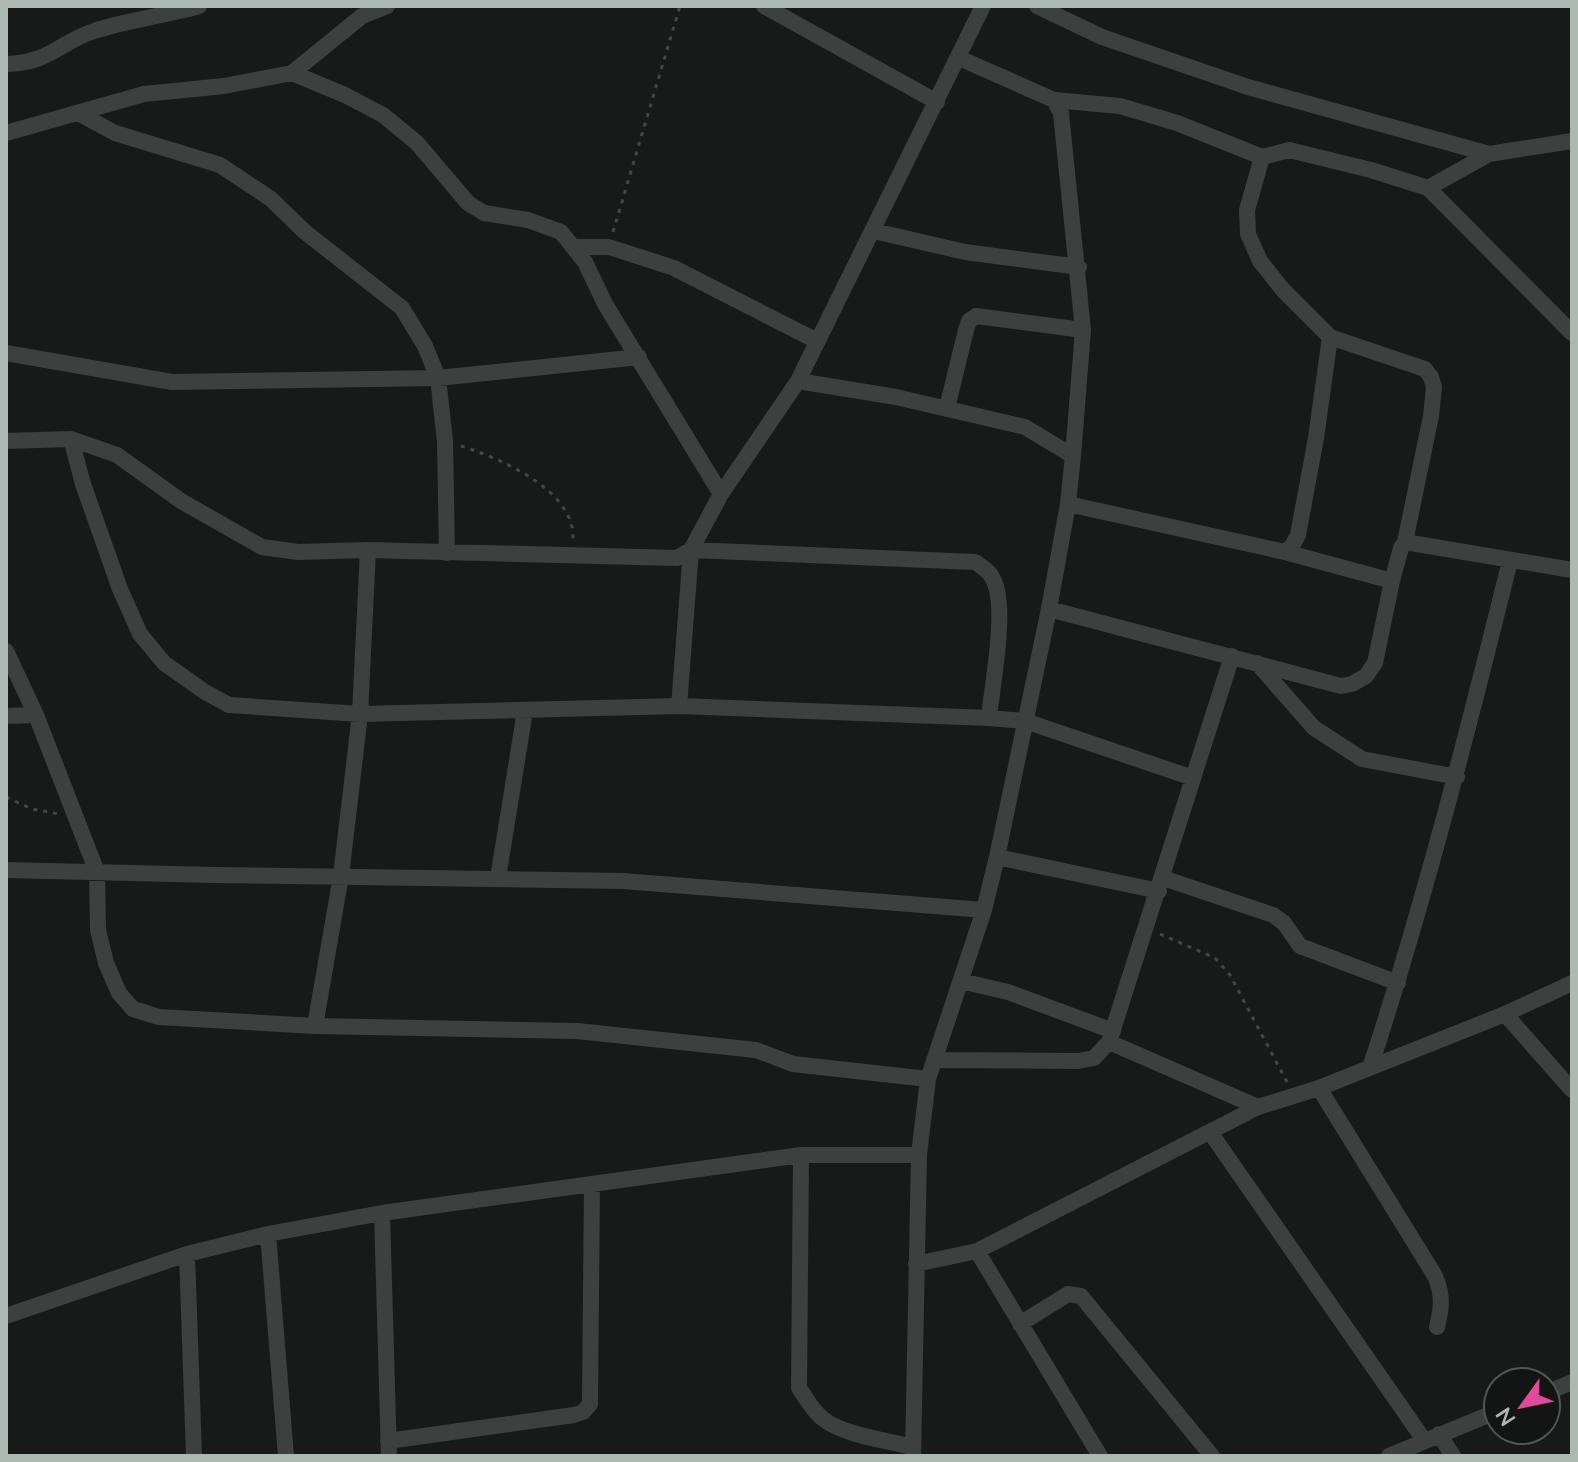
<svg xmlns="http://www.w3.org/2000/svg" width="1578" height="1462" font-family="'Nunito Sans',sans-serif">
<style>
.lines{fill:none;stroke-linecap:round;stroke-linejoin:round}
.path{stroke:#424845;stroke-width:3;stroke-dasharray:4 6;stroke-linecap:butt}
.minor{stroke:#3c413f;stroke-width:16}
</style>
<rect width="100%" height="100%" fill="#181a1a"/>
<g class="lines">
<path class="path" d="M613,232L680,6
M461,446C499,458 576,490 573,540
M6,797L32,809L59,814
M1160,934L1215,958L1230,975L1287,1082"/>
<path class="minor" d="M764,6L937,102
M1037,6L1102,37L1248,87L1489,154
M959,58L1054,100L1120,106L1177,123L1262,157L1289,150L1371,170L1428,188L1572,333
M6,64C50,63 58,43 94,31C127,20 164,16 199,6
M292,73L362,16L387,6
M78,113L115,133L220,165L271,199L305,232L402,308L425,346L438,378L445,441L447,553
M6,133L144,94L224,86L292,73L345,95L383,115L417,143L468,203L484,213L528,220L561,232L585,262L605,304L721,494
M1428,188L1489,154L1572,141
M874,231L965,252L1079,267
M575,247H609L674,268L817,341
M6,353L172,382L438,378L639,357
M798,381L896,397L1025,427L1073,456
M947,408L966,330L969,321L976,316L1083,330
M71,439L83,484L120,589L140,634L164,663L205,692L229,705L360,714L679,706L989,718L1025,721L1193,778
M6,441L71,439L117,455L181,501L262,547L298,552L368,550L677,558L691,550L975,562C982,567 989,570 993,579C1008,607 992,684 989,718
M1068,504L1285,552L1392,581
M1405,542L1572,570
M1285,552L1292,546L1298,535L1316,438L1330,337
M1049,609L1341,686L1352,684L1366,676L1375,663L1392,581L1401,548L1405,542L1431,416L1434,387L1431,377L1425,369L1330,337L1283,290L1260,261L1248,234L1247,210L1262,157
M6,651L36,715L97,872L98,930L106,963L119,993L133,1009L159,1017L315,1026L577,1031L756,1050L793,1064L928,1079
M1257,663L1314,728L1362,759L1457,777
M679,706L691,550L721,494L798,381L983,6
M6,716L36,715
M997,857L1159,891
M6,870L214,875L623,881L984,910
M498,878L525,711
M1163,878L1273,915L1284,923L1300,946L1398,983
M961,981L1008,992L1113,1031
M1505,1014L1572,1090
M315,1026L341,876L360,714L368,550
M1109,1042L1258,1107
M934,1060L1078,1061L1094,1058L1109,1042L1232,656
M1371,1065C1425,899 1468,730 1510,561
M1319,1088L1435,1276C1443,1295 1442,1307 1437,1327
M1210,1132L1424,1440
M801,1155L799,1388C806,1398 812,1410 822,1418C842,1435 886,1440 912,1447
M382,1213L389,1456
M268,1234L286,1456
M977,1251L1100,1456
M187,1254L194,1456
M916,1264L977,1251L1258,1107L1319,1088L1505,1014L1572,983
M6,1316L187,1254L268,1234L382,1213L801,1155H919
M1020,1324L1068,1294L1081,1296L1212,1456
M1546,1393L1572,1382
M1439,1434L1453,1456
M388,1441L574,1415L583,1412L590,1404L592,1184
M913,1456L919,1155L928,1079L984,910L997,857L1049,609L1068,504L1073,456L1083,330L1061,113L1054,100
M1389,1456L1498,1411"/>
</g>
<rect width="1578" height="1462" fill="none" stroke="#acb9b2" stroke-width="16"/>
<g transform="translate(1522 1406) rotate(237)"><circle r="38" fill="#131515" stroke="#505754" stroke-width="2"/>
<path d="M0-6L14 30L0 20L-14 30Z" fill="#e24999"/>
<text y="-12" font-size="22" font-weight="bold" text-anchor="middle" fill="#acb9b2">N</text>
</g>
</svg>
